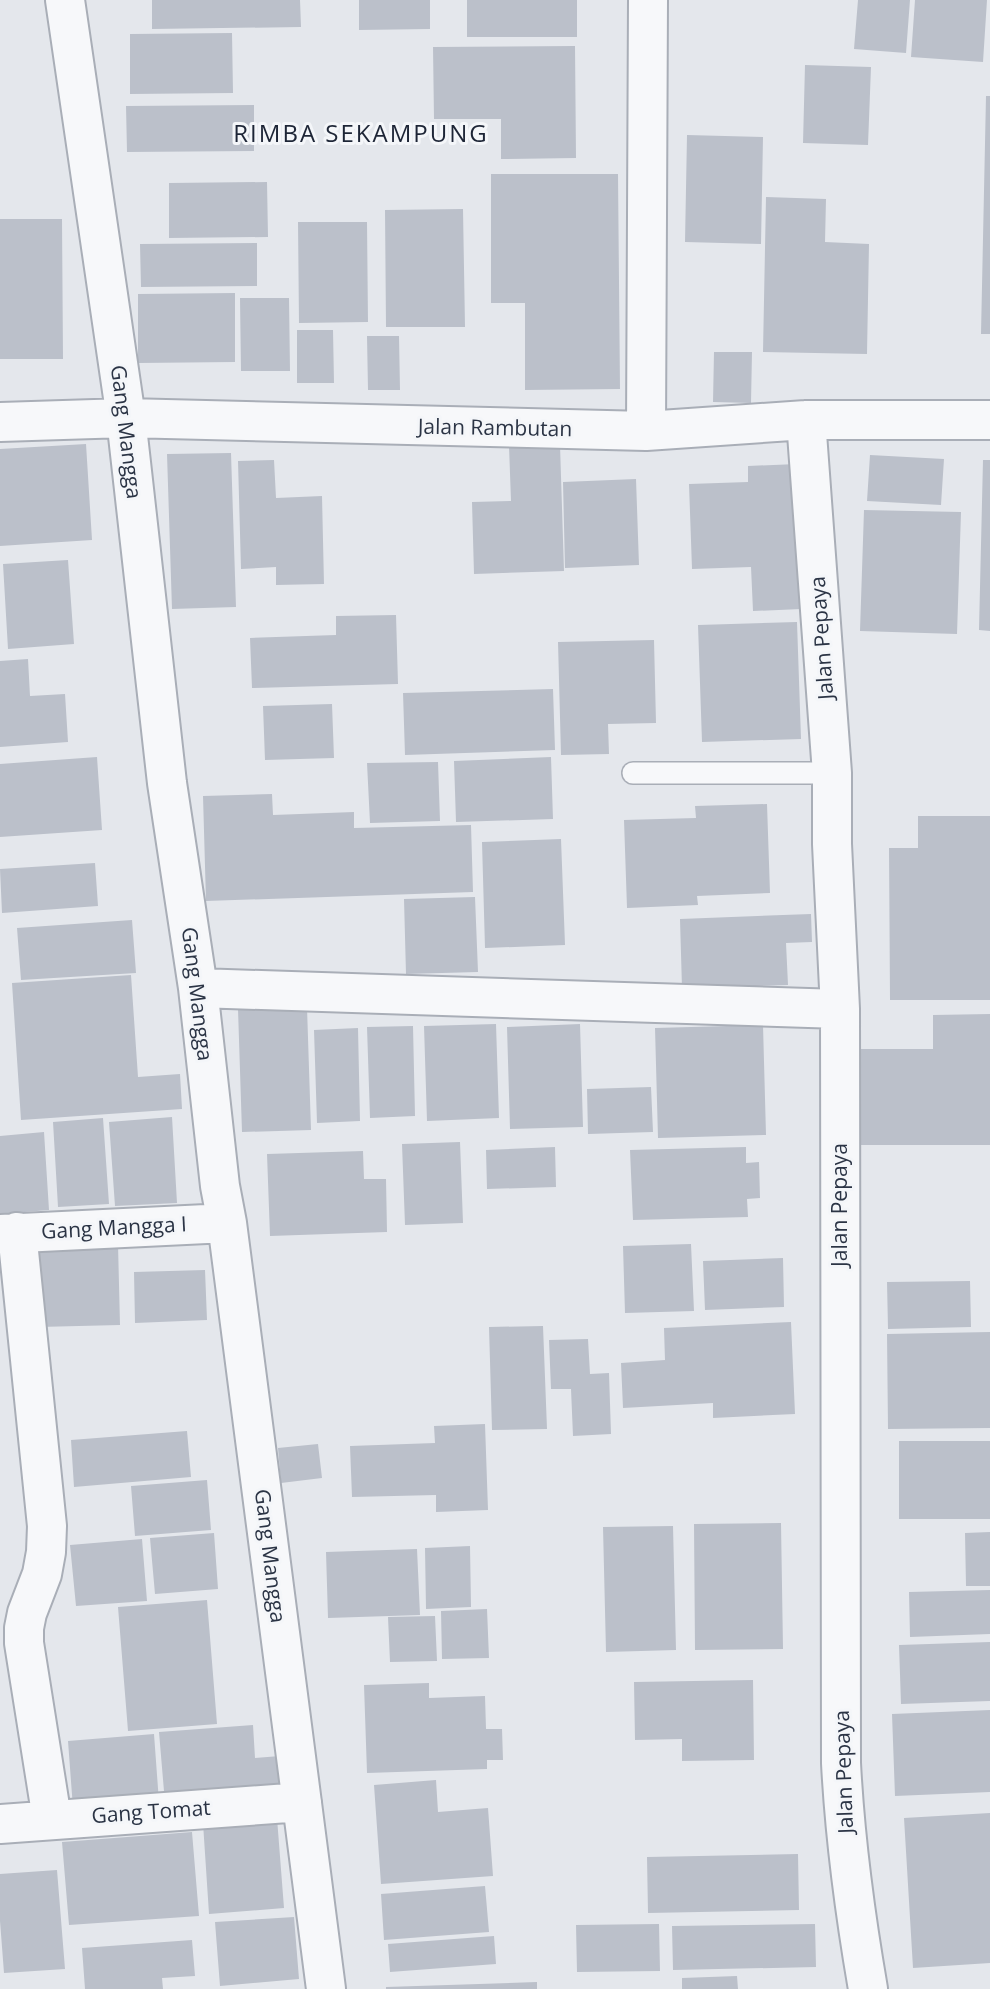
<svg xmlns="http://www.w3.org/2000/svg" width="990" height="1989" font-family="'Open Sans',sans-serif">
<style>
.building{fill:#bbc0ca}
.lines{fill:none;stroke-linecap:round;stroke-linejoin:round}
.lane-casing{stroke:#a9aeb7;stroke-width:24}
.street-casing{stroke:#a9aeb7;stroke-width:42}
.lane{stroke:#f7f8fa;stroke-width:21}
.street{stroke:#f7f8fa;stroke-width:38}
.labels{text-anchor:middle;stroke-width:6;stroke-linejoin:round;paint-order:stroke}
.street-label{font-size:21px;fill:#2b3445;stroke:#f4f6f9}
.quarter-label{font-size:24px;letter-spacing:2px;fill:#1d2536;stroke:#f4f6f9}
</style>
<rect width="100%" height="100%" fill="#e4e7ec"/>
<path class="building" d="M152,0H300L301,27L152,29Z
M359,0H430V29L359,30Z
M467,0H577V37H467Z
M858,0H910L906,53L854,49Z
M915,0H987L983,62L911,57Z
M232,33L233,93L130,94V34Z
M575,46L576,158L501,159V119H434L433,47Z
M805,65L871,67L868,145L803,143Z
M986,96H990V334H981Z
M254,105V151L127,152L126,106Z
M687,135L763,137L761,244L685,242Z
M491,174H618L620,389L525,390V303H491Z
M267,182L268,237L169,238V183Z
M766,197L826,199L825,242L869,244L867,354L763,352Z
M463,209L465,327H386L385,210Z
M0,219H62L63,359H0Z
M298,222H367L368,322L299,323Z
M257,243V286L141,287L140,244Z
M235,293V362L138,363V294Z
M240,298H289L290,371H241Z
M297,330H333L334,383H297Z
M367,336H399L400,390H368Z
M714,352H752L751,403L713,402Z
M86,444L92,540L0,546V449Z
M560,445L564,571L474,574L472,502L511,501L509,446Z
M231,453L236,607L172,609L167,454Z
M870,455L944,459L941,505L867,501Z
M274,460L276,498L322,496L324,584L276,585V567L241,569L238,461Z
M983,460H990V631L979,630Z
M797,464L801,609L753,611L751,567L692,569L689,484L748,482V466Z
M636,479L639,565L565,568L563,482Z
M864,510L961,512L957,634L860,631Z
M68,560L74,644L8,649L3,564Z
M396,615L398,684L252,688L250,638L336,635V616Z
M797,622L801,739L702,742L698,625Z
M654,640L656,723L608,724L609,754L561,755L558,642Z
M28,659L30,696L65,694L68,742L0,747V661Z
M553,689L555,750L405,755L403,693Z
M332,704L334,758L265,760L263,706Z
M97,757L102,830L0,837V764Z
M551,757L553,819L456,822L454,761Z
M438,762L440,821L370,823L367,763Z
M272,794L273,815L354,812V828L471,825L473,892L206,901L203,796Z
M767,804L770,893L697,896L698,905L627,908L624,820L696,818L695,806Z
M918,816H990V1000H890L889,848H918Z
M561,839L565,945L485,948L482,842Z
M95,863L98,906L2,913L0,869Z
M475,897L478,972L406,974L404,899Z
M811,914L812,942L786,943L788,985L682,988L680,919Z
M132,920L136,973L21,980L17,928Z
M131,975L138,1077L180,1074L182,1109L21,1120L12,983Z
M307,1007L311,1130L242,1132L238,1009Z
M990,1014V1145H855V1049H933V1015Z
M496,1024L499,1118L427,1121L424,1026Z
M580,1024L583,1127L510,1129L507,1027Z
M763,1025L766,1135L658,1138L655,1028Z
M413,1026L415,1116L370,1118L367,1027Z
M358,1028L360,1121L317,1123L314,1030Z
M651,1087L653,1132L588,1134L587,1089Z
M172,1117L177,1203L115,1206L109,1122Z
M103,1118L109,1204L58,1207L53,1122Z
M44,1132L49,1210L0,1214V1136Z
M460,1142L463,1223L405,1225L402,1144Z
M555,1147L556,1187L487,1189L486,1150Z
M746,1147V1163L759,1162L760,1198L747,1199L748,1217L633,1220L630,1150Z
M363,1151L364,1179H386L387,1232L270,1236L267,1154Z
M118,1244L120,1325L38,1327L35,1246Z
M691,1244L694,1311L625,1313L623,1246Z
M783,1258L784,1307L705,1310L703,1261Z
M205,1270L207,1320L135,1323L134,1272Z
M970,1281L971,1327L888,1329L887,1282Z
M791,1322L795,1414L713,1418V1403L623,1408L621,1363L665,1360L664,1328Z
M543,1326L547,1429L492,1430L489,1327Z
M990,1332V1428L888,1429L887,1334Z
M588,1339L590,1374L609,1373L611,1434L573,1436L571,1389H551L549,1340Z
M485,1424L488,1510L436,1512V1495L352,1497L350,1446L435,1443L434,1426Z
M187,1431L191,1477L74,1487L71,1440Z
M899,1441H990V1519H899Z
M318,1444L322,1478L281,1483L278,1448Z
M207,1480L211,1530L135,1536L131,1486Z
M781,1523L783,1649L695,1650L694,1524Z
M673,1526L676,1650L606,1652L603,1527Z
M990,1532V1586H966L965,1533Z
M214,1533L218,1589L155,1594L150,1538Z
M142,1539L147,1601L76,1606L70,1545Z
M470,1546L471,1607L426,1609L425,1548Z
M417,1549L420,1615L328,1618L326,1552Z
M990,1590V1634L910,1637L909,1592Z
M207,1600L217,1724L128,1731L118,1607Z
M487,1609L489,1658L442,1659L441,1611Z
M435,1616L437,1661L390,1662L388,1617Z
M990,1642V1701L901,1704L899,1645Z
M753,1680L754,1760L682,1761V1739L635,1740L634,1682Z
M429,1683V1698L485,1696L486,1729H502L503,1760H487V1769L367,1773L364,1685Z
M990,1710V1792L895,1796L892,1714Z
M253,1725L255,1758L280,1756L283,1793L165,1803L159,1732Z
M154,1734L159,1802L73,1808L68,1741Z
M436,1780L438,1812L488,1808L493,1876L381,1884L374,1785Z
M990,1813V1963L913,1968L904,1818Z
M277,1818L284,1908L209,1914L203,1823Z
M192,1832L199,1916L69,1925L62,1842Z
M798,1854L799,1910L648,1913L647,1857Z
M57,1870L65,1969L4,1973L0,1921V1874Z
M485,1886L489,1932L384,1940L381,1894Z
M294,1917L299,1979L220,1986L215,1922Z
M659,1924L660,1971L577,1972L576,1925Z
M815,1924L816,1967L673,1970L672,1926Z
M494,1936L496,1964L390,1972L388,1944Z
M192,1940L195,1976L162,1978L163,1989H85L82,1948Z
M737,1976L738,1989H682V1978Z
M537,1982V1989H386V1987Z"/>
<g class="lines">
<g class="lane-casing">
<path id="lane" d="M633,773H832"/>
</g>
<g class="street-casing">
<path id="street" d="M65,0L126,418L167,783L198,988L220,1186L227,1223L326,1989
M806,420L832,773V844L840,1009L841,1763C845,1840 855,1914 868,1989
M0,422L126,418L646,431L806,420H990
M646,431L648,0
M198,988L840,1009
M17,1232L47,1526L46,1552L42,1574L27,1613L24,1628V1643L52,1819
M0,1234L227,1223
M0,1824L302,1802"/>
</g>
<use href="#lane" class="lane"/>
<use href="#street" class="street"/>
</g>
<g class="labels">
<g class="street-label">
<text transform="translate(495 428) rotate(1)" y="7">Jalan Rambutan</text>
<text transform="translate(126 432) rotate(83)" y="7">Gang Mangga</text>
<text transform="translate(822 638) rotate(-94)" y="7">Jalan Pepaya</text>
<text transform="translate(197 994) rotate(83)" y="7">Gang Mangga</text>
<text transform="translate(840 1205) rotate(-90)" y="7">Jalan Pepaya</text>
<text transform="translate(114 1228) rotate(-3)" y="7">Gang Mangga I</text>
<text transform="translate(270 1556) rotate(83)" y="7">Gang Mangga</text>
<text transform="translate(844 1772) rotate(-92)" y="7">Jalan Pepaya</text>
<text transform="translate(151 1812) rotate(-4)" y="7">Gang Tomat</text>
</g>
<g class="quarter-label">
<text x="361" y="142">RIMBA SEKAMPUNG</text>
</g>
</g>
</svg>
